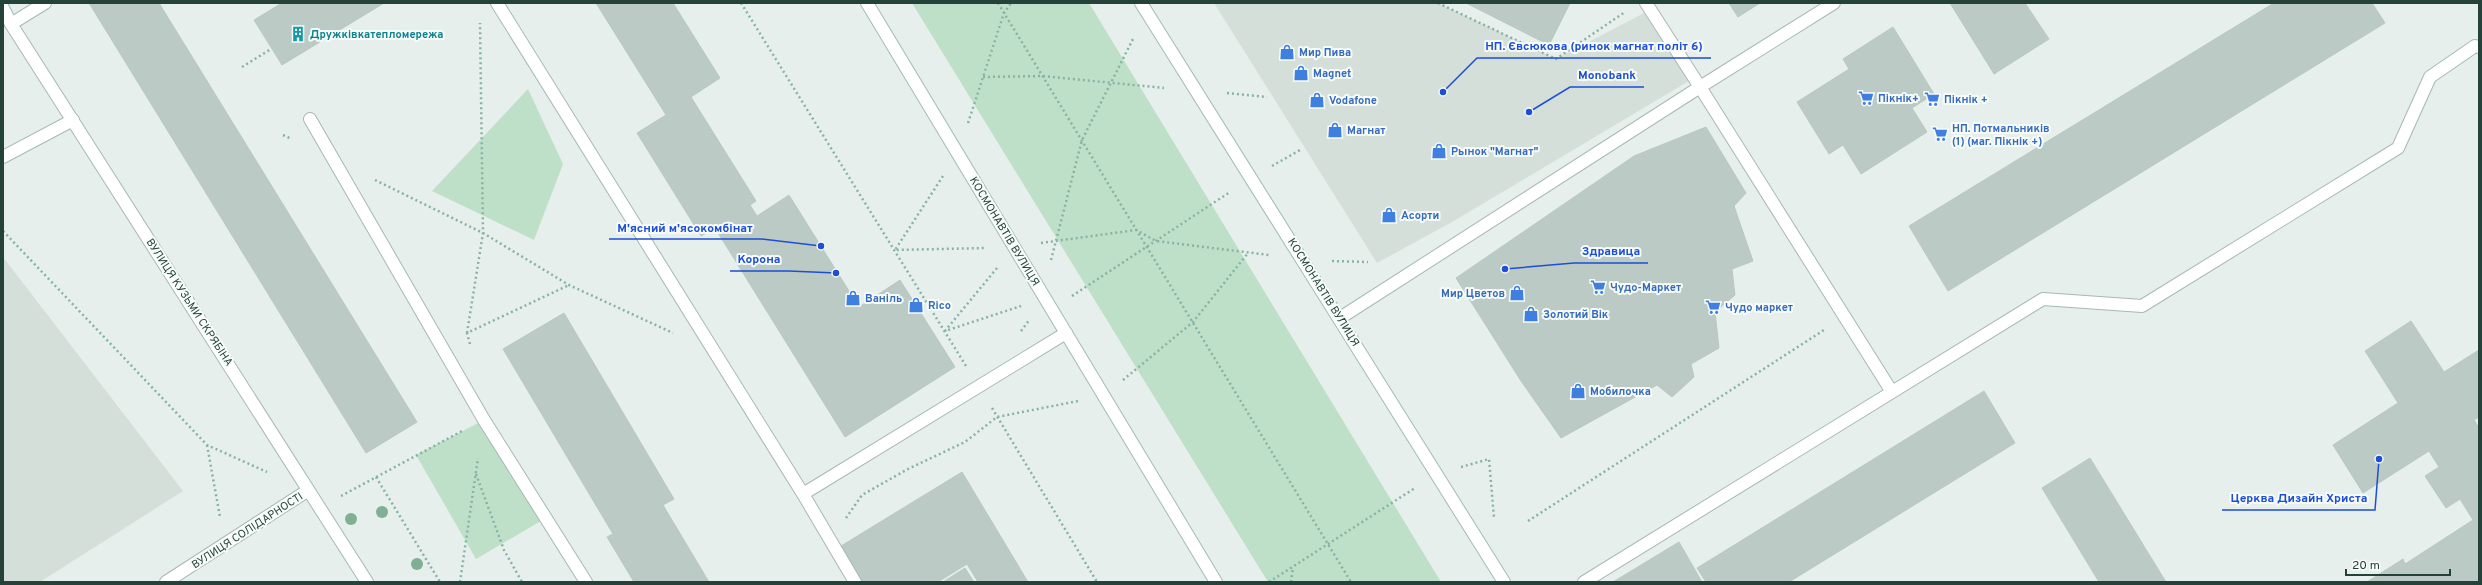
<svg xmlns="http://www.w3.org/2000/svg" width="2482" height="585" font-family="Overpass,sans-serif">
<style>
.built{fill:#d4dfda}
.green{fill:#bfe0c8}
.building{fill:#bbcac4;stroke:#b8c9c2}
.lines{fill:none;stroke-linecap:round;stroke-linejoin:round}
.lane-casing{stroke:#a8b8b2;stroke-width:14}
.street-casing{stroke:#a8b8b2;stroke-width:14}
.secondary-casing{stroke:#a4bbb3;stroke-width:14}
.path{stroke:#86b3a5;stroke-width:2.5;stroke-dasharray:2 3;stroke-linecap:butt}
.lane{stroke:#fff;stroke-width:12}
.street{stroke:#fff;stroke-width:12}
.secondary{stroke:#fff;stroke-width:12}
.tree{fill:#80af93}
.labels{text-anchor:middle;stroke-width:4;stroke-linejoin:round;paint-order:stroke}
.culture-label{font-size:11px;font-weight:bold;fill:#0d838f;stroke:#f7fbf9;text-anchor:start}
.shop-label{font-size:11px;font-weight:bold;fill:#366cbe;stroke:#f7fbf9;text-anchor:start}
.street-label{font-size:11px;fill:#24423a;stroke:#f7fbf9}
.leader{fill:none;stroke:#1d4ed8;stroke-width:1.5}
.callout-dot{fill:#1d4ed8;stroke:#f7fbf9;stroke-width:1.5}
.callout-label{font-size:12px;text-anchor:middle;font-weight:bold;fill:#1d4ed8;stroke:#f7fbf9;stroke-width:4;stroke-linejoin:round;paint-order:stroke}
</style>
<rect width="100%" height="100%" fill="#e6efeb"/>
<path class="built" d="M1214,3H1438L1556,59L1644,13L1689,81L1452,222L1377,263Z
M3,257L183,491L40,582H3Z"/>
<path class="green" d="M912,3H1089L1441,582H1268Z
M528,89L563,164L534,240L432,191Z
M484,420L546,518L476,559L416,455Z"/>
<path class="building" d="M89,3H159L417,422L366,453Z
M282,3H384L282,65L254,20Z
M596,3H673L720,78L691,97L756,201L750,205L757,216L789,195L859,307L900,280L955,367L845,437L715,228L701,236L637,133L666,115Z
M1466,3H1570L1549,45Z
M1729,3H1760L1738,17Z
M1950,3H2025L2049,39L1994,74Z
M2274,3H2372L2385,23L1948,291L1909,226Z
M1893,27L1934,94L1912,108L1927,132L1861,174L1843,145L1829,154L1797,102L1849,69L1843,59Z
M1706,127L1746,193L1734,206L1753,261L1732,269L1735,295L1715,312L1719,348L1691,364L1694,377L1672,397L1657,385L1561,438L1521,381L1456,278L1634,156Z
M564,313L674,499L663,505L709,582H634L607,537L613,534L503,349Z
M2411,321L2444,372L2479,350V417L2474,420L2479,428L2478,582H2367L2403,559L2405,564L2473,520L2460,499L2446,508L2425,476L2439,467L2429,451L2363,493L2333,445L2398,403L2365,351Z
M1984,391L2015,443L1789,582H1706L1697,568Z
M2090,458L2166,582H2099L2042,488Z
M962,472L1028,582H978L967,564L938,582H862L841,546Z
M1679,542L1702,582H1613Z
M965,568L974,582H943Z"/>
<g class="lines">
<g class="lane-casing">
<path id="lane" d="M497,3L803,494L1066,333
M1834,3L1700,87L1892,392
M3,8L11,24L45,3
M310,119L484,420L586,582
M3,157L73,120
M1340,318L1700,87L1646,3
M803,494L855,582
M1584,582L2043,299L2142,306L2398,148L2430,77L2475,46L2479,47"/>
</g>
<g class="street-casing">
<path id="street" d="M11,24L367,582
M166,582L307,491"/>
</g>
<g class="secondary-casing">
<path id="secondary" d="M867,3L1216,582
M1141,3L1504,582"/>
</g>
<path class="path" d="M741,3L966,366
M998,3L1351,582
M1438,3L1556,59L1625,12
M242,67L271,49
M983,77L1043,76L1164,88
M1227,93L1267,97
M968,123L1004,13L1011,3
M283,135L292,139
M1272,166L1300,150
M943,176L895,250L986,248
M375,180L483,233L569,285L673,333
M3,231L207,445L267,472
M1041,243L1136,230L1156,241L1269,255
M1051,260L1082,140L1134,37
M1332,261L1368,262
M997,268L945,331L1021,306
M1072,296L1230,192
M1021,331L1030,319
M467,333L483,233L480,23
M470,344L467,333L569,285
M1123,380L1193,322L1248,253
M992,408L1097,582
M207,445L220,517
M1461,467L1489,459L1494,518
M476,474L504,550L522,582
M376,477L440,582
M341,496L462,431
M846,518L862,495L908,469L965,442L997,417L1078,401
M1528,521L1824,330
M460,582L478,458
M1269,582L1415,488
M1291,582L1293,567"/>
<use href="#lane" class="lane"/>
<use href="#street" class="street"/>
<use href="#secondary" class="secondary"/>
</g>
<g class="tree">
<circle cx="382" cy="512" r="6"/>
<circle cx="351" cy="519" r="6"/>
<circle cx="417" cy="564" r="6"/>
</g>
<defs>
<g id="building-bare" transform="scale(1.2)"><path d="M-4-6H4V6H1V3H-1V6H-4ZM-2.5-4.3h1.7v1.8h-1.7ZM.8-4.3h1.7v1.8H.8ZM-2.5-1h1.7V.8h-1.7ZM.8-1h1.7V.8H.8Z" fill="#0f9aa8" stroke="#f7fbf9" stroke-width="2.5" paint-order="stroke"/></g>
<g id="shop-bare" transform="scale(1.2)"><path d="M-5-2.5h2.3a2.7 3.5 0 0 1 5.4 0H5L5.5 6h-11ZM-1.5-2.5h3a1.5 2.3 0 0 0-3 0Z" fill="#3f7fe0" stroke="#f7fbf9" stroke-width="2.5" paint-order="stroke"/></g>
<g id="supermarket-bare" transform="scale(1.2)"><path d="M-6-5.5h2.5l.6 2H6L4.5 2H-2.5L-4.4-4H-6ZM-1.5 3.2a1.3 1.3 0 1 0 .1 0ZM3 3.2a1.3 1.3 0 1 0 .1 0Z" fill="#3f7fe0" stroke="#f7fbf9" stroke-width="2.5" paint-order="stroke"/></g>
</defs>
<g fill-rule="evenodd">
<use href="#building-bare" x="298" y="34"/>
<use href="#shop-bare" x="1287" y="52"/>
<use href="#shop-bare" x="1301" y="73"/>
<use href="#supermarket-bare" x="1866" y="98"/>
<use href="#supermarket-bare" x="1932" y="99"/>
<use href="#shop-bare" x="1317" y="100"/>
<use href="#shop-bare" x="1335" y="130"/>
<use href="#supermarket-bare" x="1940" y="134"/>
<use href="#shop-bare" x="1439" y="151"/>
<use href="#shop-bare" x="1389" y="215"/>
<use href="#supermarket-bare" x="1598" y="287"/>
<use href="#shop-bare" x="1517" y="293"/>
<use href="#shop-bare" x="853" y="298"/>
<use href="#shop-bare" x="916" y="305"/>
<use href="#supermarket-bare" x="1713" y="307"/>
<use href="#shop-bare" x="1531" y="314"/>
<use href="#shop-bare" x="1578" y="391"/>
</g>
<g class="labels">
<g class="culture-label">
<text x="310" y="38">Дружківкатепломережа</text>
</g>
<g class="shop-label">
<text x="1299" y="56">Мир Пива</text>
<text x="1313" y="77">Magnet</text>
<text x="1878" y="102">Пікнік+</text>
<text x="1944" y="103">Пікнік +</text>
<text x="1329" y="104">Vodafone</text>
<text x="1952" y="132">НП. Потмальників<tspan x="1952" dy="13">(1) (маг. Пікнік +)</tspan></text>
<text x="1347" y="134">Магнат</text>
<text x="1451" y="155">Рынок "Магнат"</text>
<text x="1401" y="219">Асорти</text>
<text x="1610" y="291">Чудо-Маркет</text>
<text x="1505" y="297" text-anchor="end">Мир Цветов</text>
<text x="865" y="302">Ваніль</text>
<text x="928" y="309">Rico</text>
<text x="1725" y="311">Чудо маркет</text>
<text x="1543" y="318">Золотий Вік</text>
<text x="1590" y="395">Мобилочка</text>
</g>
<g class="street-label">
<text transform="translate(1005 231) rotate(59)" y="4">КОСМОНАВТІВ ВУЛИЦЯ</text>
<text transform="translate(1324 292) rotate(58)" y="4">КОСМОНАВТІВ ВУЛИЦЯ</text>
<text transform="translate(190 302) rotate(57)" y="4">ВУЛИЦЯ КУЗЬМИ СКРЯБІНА</text>
<text transform="translate(247 530) rotate(-33)" y="4">ВУЛИЦЯ СОЛІДАРНОСТІ</text>
</g>
</g>
<path class="leader" d="M1443 92L1477 58H1711M1529 112L1570 87H1644M821 246L761 239H609M1505 269L1574 263H1648M836 273L789 271H730M2379 459L2375 510H2222"/>
<g class="callout-dot">
<circle cx="1443" cy="92" r="4"/>
<circle cx="1529" cy="112" r="4"/>
<circle cx="821" cy="246" r="4"/>
<circle cx="1505" cy="269" r="4"/>
<circle cx="836" cy="273" r="4"/>
<circle cx="2379" cy="459" r="4"/>
</g>
<g class="callout-label">
<text x="1594" y="50">НП. Євсюкова (ринок магнат політ 6)</text>
<text x="1607" y="79">Monobank</text>
<text x="685" y="232">М'ясний м'ясокомбінат</text>
<text x="1611" y="255">Здравица</text>
<text x="759" y="263">Корона</text>
<text x="2299" y="502">Церква Дизайн Христа</text>
</g>
<rect width="2482" height="585" fill="none" stroke="#24423a" stroke-width="8"/>
<path d="M2346 569v6h104v-6" fill="none" stroke="#24423a" stroke-width="2"/>
<text x="2352" y="569" font-size="12" fill="#24423a" stroke="#f7fbf9" stroke-width="3" paint-order="stroke">20 m</text>
</svg>
